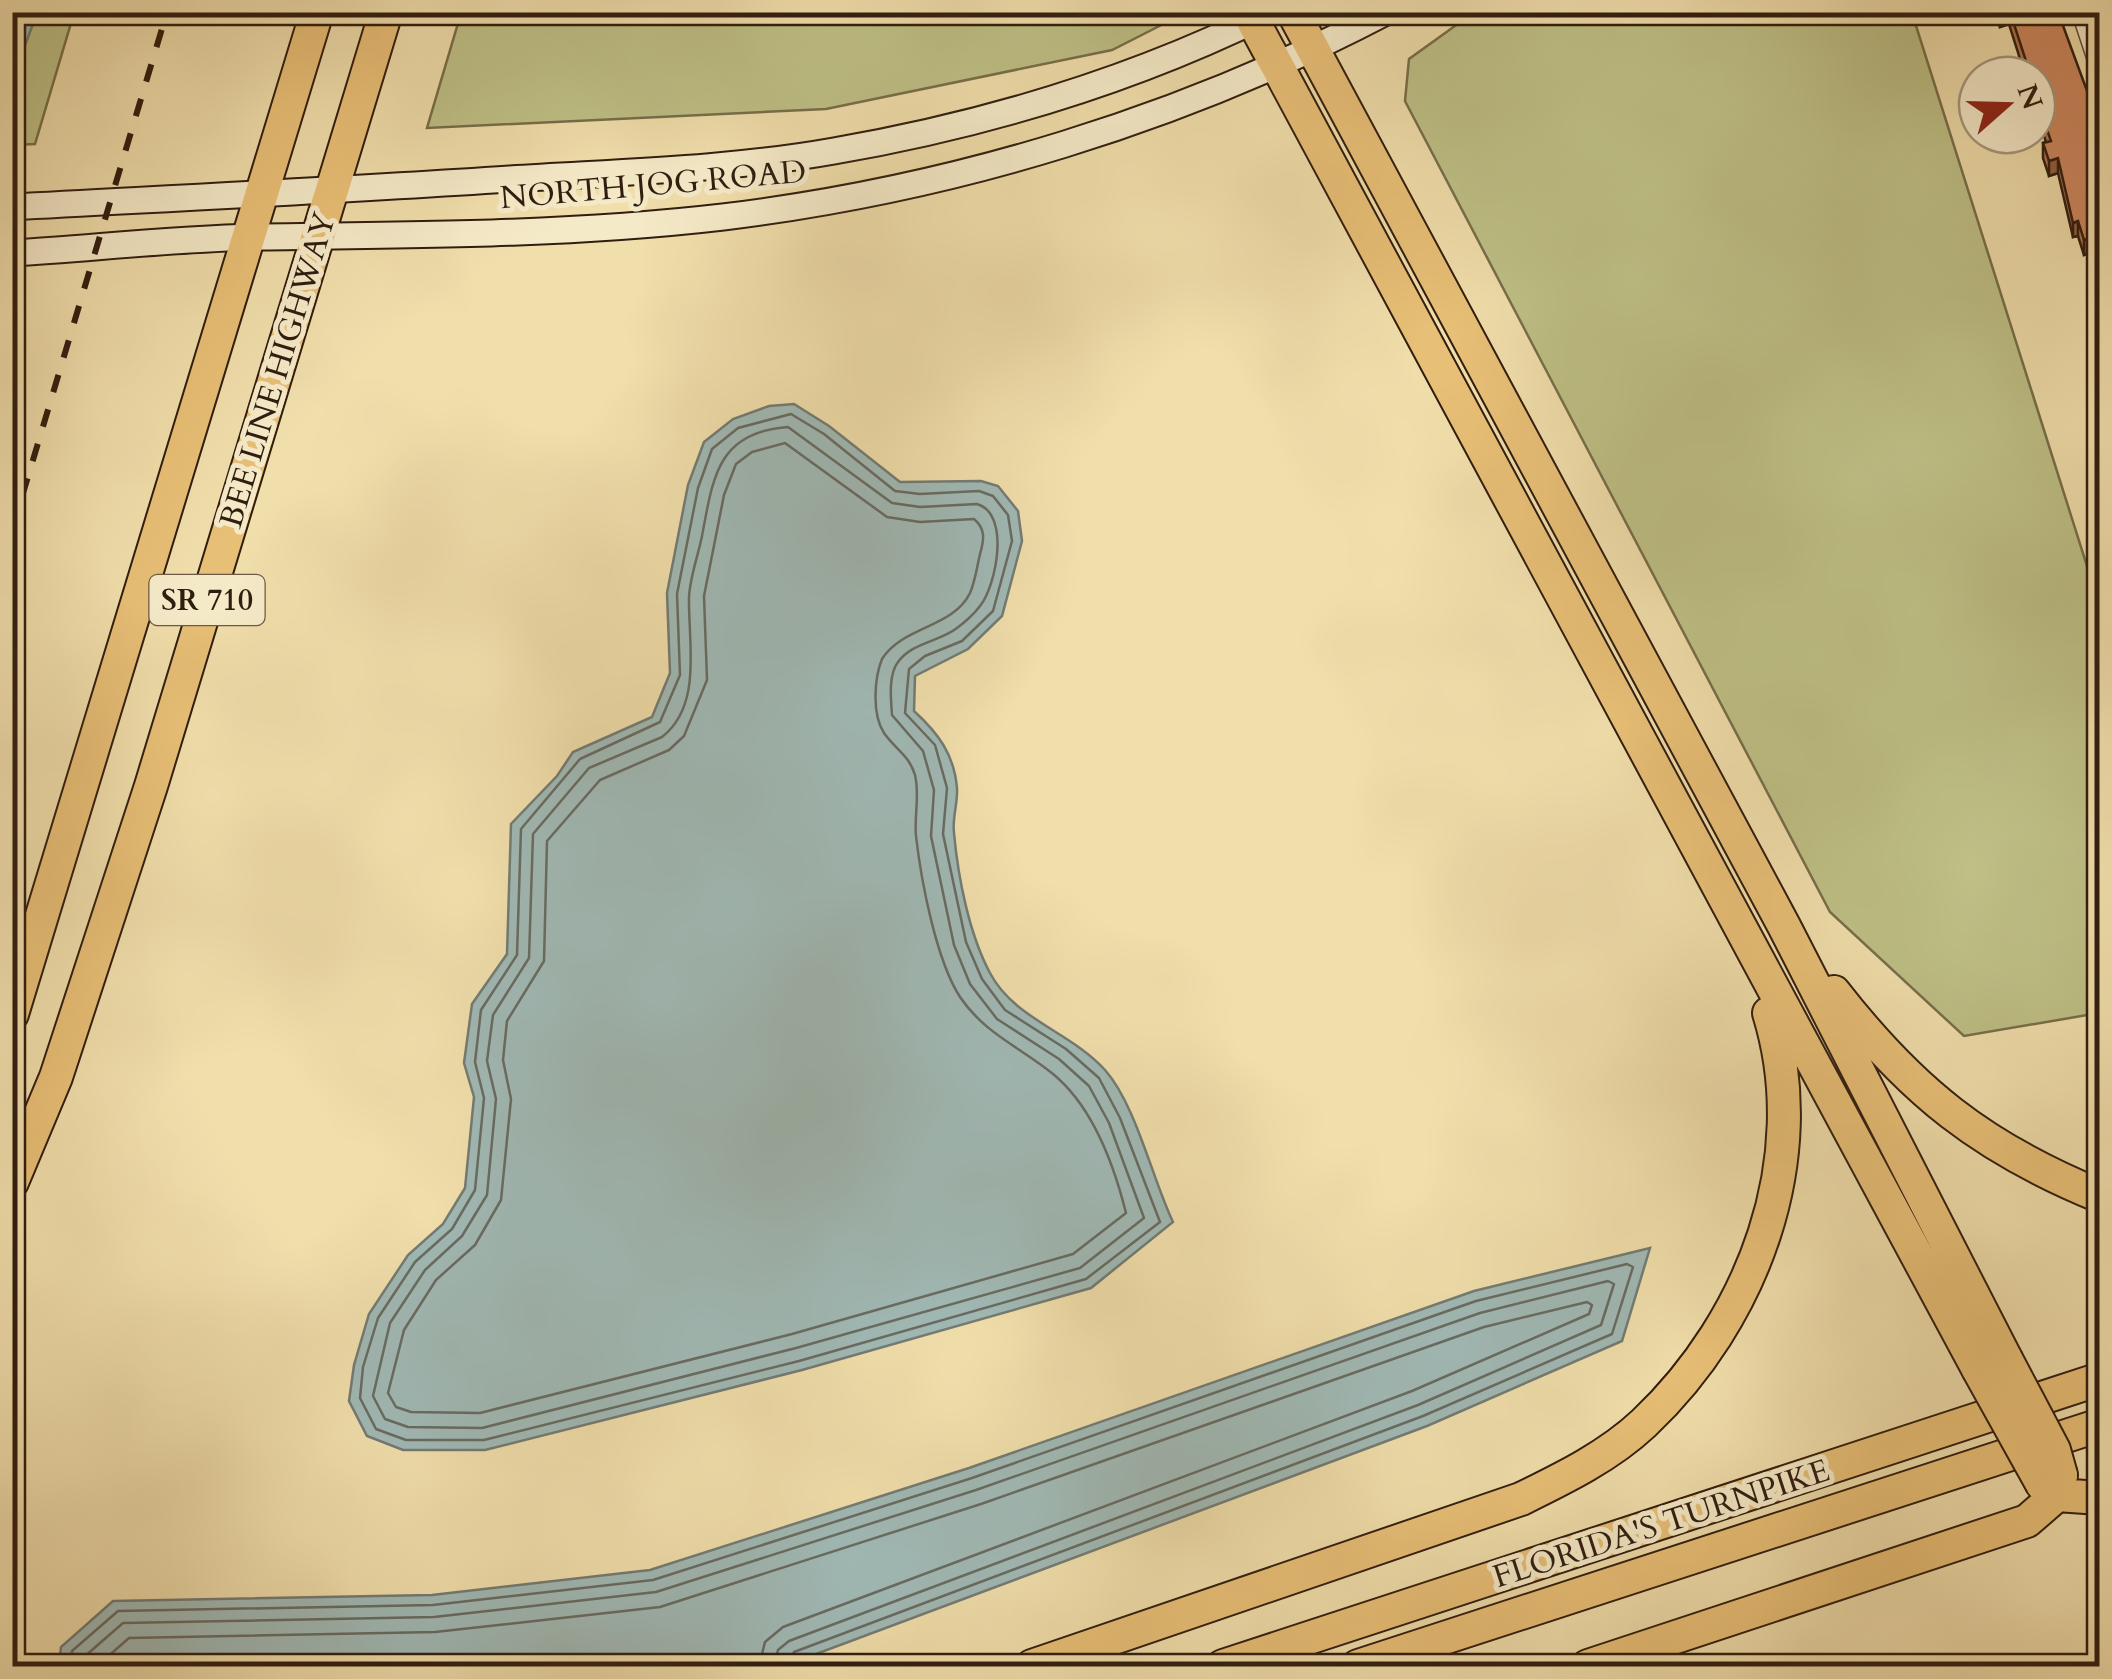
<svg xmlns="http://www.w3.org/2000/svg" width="2112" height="1679" font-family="Cardo,serif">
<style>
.green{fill:#bec086;stroke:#776e4a;stroke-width:2.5}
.water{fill:#a0b9b5;stroke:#737b73;stroke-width:2.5}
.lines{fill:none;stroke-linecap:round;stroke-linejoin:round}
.shore{stroke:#686b62;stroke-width:2.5}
.street-casing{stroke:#604d36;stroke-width:21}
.secondary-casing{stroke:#301d0f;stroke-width:29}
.highway-casing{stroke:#301d0f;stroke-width:36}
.street{stroke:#f5eac8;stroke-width:18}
.secondary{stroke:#f5eac8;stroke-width:25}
.highway{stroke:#e8bf76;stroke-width:32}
.rail{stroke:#301d0f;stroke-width:6;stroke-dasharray:18 18;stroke-linecap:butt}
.highway-bridge-casing{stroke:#301d0f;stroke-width:36;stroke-linecap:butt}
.highway-bridge{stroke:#e8bf76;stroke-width:32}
.wall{fill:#b07451;stroke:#301d0f;stroke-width:2.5}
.shaded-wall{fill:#905e42;stroke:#301d0f;stroke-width:2.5}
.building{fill:#cd875e;stroke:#301d0f;stroke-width:2.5}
.labels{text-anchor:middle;stroke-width:10;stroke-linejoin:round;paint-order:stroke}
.shield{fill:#f5eac8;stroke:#6b5a46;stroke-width:2.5}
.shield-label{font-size:30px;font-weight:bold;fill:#301d0f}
.street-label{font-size:32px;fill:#301d0f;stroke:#f5eac8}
</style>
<rect width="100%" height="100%" fill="#f0deab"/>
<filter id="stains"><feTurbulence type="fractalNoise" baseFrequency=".002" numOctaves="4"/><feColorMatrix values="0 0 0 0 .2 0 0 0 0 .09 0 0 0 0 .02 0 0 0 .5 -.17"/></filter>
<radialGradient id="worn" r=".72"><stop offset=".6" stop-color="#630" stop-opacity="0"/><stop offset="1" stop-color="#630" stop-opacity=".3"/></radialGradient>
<path class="green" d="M12,13H74L35,144L13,145Z
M461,13V12L1185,13L1112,50L826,109L427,128Z
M1473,13H1912L2099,604V1013L1964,1036L1830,912L1405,101L1409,59Z"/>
<path class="water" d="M13,12L37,13L13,78L12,13Z
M794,404L829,426L900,482L981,481L998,486L1018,511L1022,541L1002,616L968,649L915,676L914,711C938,733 954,754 957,788C958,803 952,818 954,833C958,877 969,934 990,973C1014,1019 1071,1032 1105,1070C1136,1105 1152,1178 1173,1222L1091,1288L802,1370L485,1450H403L367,1436L349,1401L354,1365L369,1314L408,1255L443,1224L465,1188L474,1097L464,1063L472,1004L507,954L511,824L557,776L573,752L652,717L670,673L667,593L688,485L704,442L733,419L769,406Z
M1650,1248L1622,1341L1427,1426L784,1666H59L61,1647L113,1601L432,1595L650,1570L969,1468L1474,1291Z"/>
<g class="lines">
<path class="shore" d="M791,414L824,434L895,491L920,494L979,491L993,496L1008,515L1012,541L993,611L962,641L925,656L909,669L905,713L935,745L947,788L943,834L966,942L982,979L1005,1010L1066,1049L1099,1078L1120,1118L1160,1222L1086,1279L799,1361L484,1440H406L376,1429L360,1398L363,1367L378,1318L415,1262L452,1229L475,1190L484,1098L475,1062L481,1010L517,955L521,829L580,759L660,722L680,675L677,594L698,488L712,449L738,428Z
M788,427L892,503L920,507L977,504C1011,514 996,586 980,606C974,614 965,622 957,628C939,642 913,642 898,662C888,675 891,700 892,715L923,751L934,790L931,836L954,945L970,984L997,1019L1059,1059L1089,1086L1109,1123L1144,1218L1080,1268L796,1348L482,1428L408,1427L385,1419L373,1396L390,1323L425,1270L462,1236L487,1195L496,1099L487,1061L493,1015L529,958L533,834L589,768L662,737C703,705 688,642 689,597C690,577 698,556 702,536C713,478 717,432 788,427Z
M785,443L887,517L920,522L974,519C986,529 984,540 980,554C977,567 975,582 970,593C953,628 903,626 882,659C874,679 872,715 884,733C896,750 909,755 915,775C920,796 914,815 916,836C921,880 936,960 960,997C985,1034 1020,1047 1053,1074C1092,1106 1114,1165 1126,1213L1073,1254L792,1334L480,1413L411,1412L396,1407L388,1393L404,1330L436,1280L475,1245L501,1200L511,1099L503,1060L507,1021L544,961L547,841L600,780L669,750L684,736L707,680L704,596L724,495L736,464L752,452Z
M69,1666L72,1651L118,1611L433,1605L653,1580L972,1478L1476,1301L1627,1264L1633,1267L1612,1334L1423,1416L794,1652L786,1666
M82,1666L84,1657L123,1623L434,1617L656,1592L976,1490L1480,1313L1608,1281L1614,1284L1601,1325L1418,1405L789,1641L778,1650L774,1666
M97,1666L129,1638L435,1632L660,1607L981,1504L1484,1327L1587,1302L1592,1305L1589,1314L1412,1391L783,1627L765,1642L759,1666"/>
<g class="street-casing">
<path id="street" d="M2081,12L2100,69"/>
</g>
<g class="secondary-casing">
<path id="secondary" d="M12,207C178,198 344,190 510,179C618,172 727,170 834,151C984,125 1134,80 1271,12
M12,253C93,248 174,239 254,237C410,235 568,235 723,217C953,189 1180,120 1386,12"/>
</g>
<g class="highway-casing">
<path id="highway" d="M1293,12L1784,926L2006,1359
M1253,21L1978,1369
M1834,992C1911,1091 1982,1148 2100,1196
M12,1014L317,12
M12,1182L56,1077L151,786L386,12
M2042,1484L2057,1495L2100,1498
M1032,1666L1521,1499C1564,1478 1609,1456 1644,1423C1753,1320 1814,1159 1769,1013
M1223,1666L2100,1379
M1358,1666L2100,1425
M1588,1666L2027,1521L2057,1495L2061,1475"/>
</g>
<use href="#street" class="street"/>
<use href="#secondary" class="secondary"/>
<use href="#highway" class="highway"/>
<path class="rail" d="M12,530L167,12"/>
<g class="highway-bridge-casing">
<path id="highway-bridge" d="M2006,1359L2054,1450L2061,1475
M1978,1369L2042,1484"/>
</g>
<use href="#highway-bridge" class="highway-bridge"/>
</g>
<path class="wall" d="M1994,12H2058L2100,141V272L2093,252L2084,255L2078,236L2073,237L2058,173L2049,176L2043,158V143L2046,142L2040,124L2037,75H2018V66L2022,65L2009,24L2000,27Z
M2100,274V302L2095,290V276Z"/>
<path class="shaded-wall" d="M2000,12H2009V24L2000,27Z
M2040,109V124L2037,125V110Z
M2058,158V173L2049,176V161Z
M2078,221V236L2073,237V223Z
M2093,237V252L2084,255V240Z"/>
<path class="building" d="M2010,12H2058L2097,118L2092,119L2100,141V258L2093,237L2084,240L2078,221L2073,223L2058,158L2049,161L2043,143L2051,141L2040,109L2037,110V75H2020L2018,66L2027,64Z"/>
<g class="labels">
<rect class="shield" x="149.5" y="575" width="115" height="50" rx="8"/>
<g class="shield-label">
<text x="207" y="610">SR 710</text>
</g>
<g class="street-label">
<text transform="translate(653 184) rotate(-5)" y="11">NORTH JOG ROAD</text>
<text transform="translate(277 370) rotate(-73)" y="11">BEE LINE HIGHWAY</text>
<text transform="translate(1661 1523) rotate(-18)" y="11">FLORIDA'S TURNPIKE</text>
</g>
</g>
<rect width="2112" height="1679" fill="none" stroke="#f0deab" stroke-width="50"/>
<rect x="15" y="15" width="2082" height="1649" fill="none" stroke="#301d0f" stroke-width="5"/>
<rect x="25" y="25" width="2062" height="1629" fill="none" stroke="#301d0f" stroke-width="2.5"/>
<g transform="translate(2007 105) rotate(70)"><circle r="48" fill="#f5eac8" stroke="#a6987e" stroke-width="2.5"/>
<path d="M0-8L18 38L0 25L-18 38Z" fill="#8f2418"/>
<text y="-15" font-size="28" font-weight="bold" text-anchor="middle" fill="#301d0f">N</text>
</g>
<rect width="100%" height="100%" filter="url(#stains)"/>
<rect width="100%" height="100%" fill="url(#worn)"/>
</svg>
